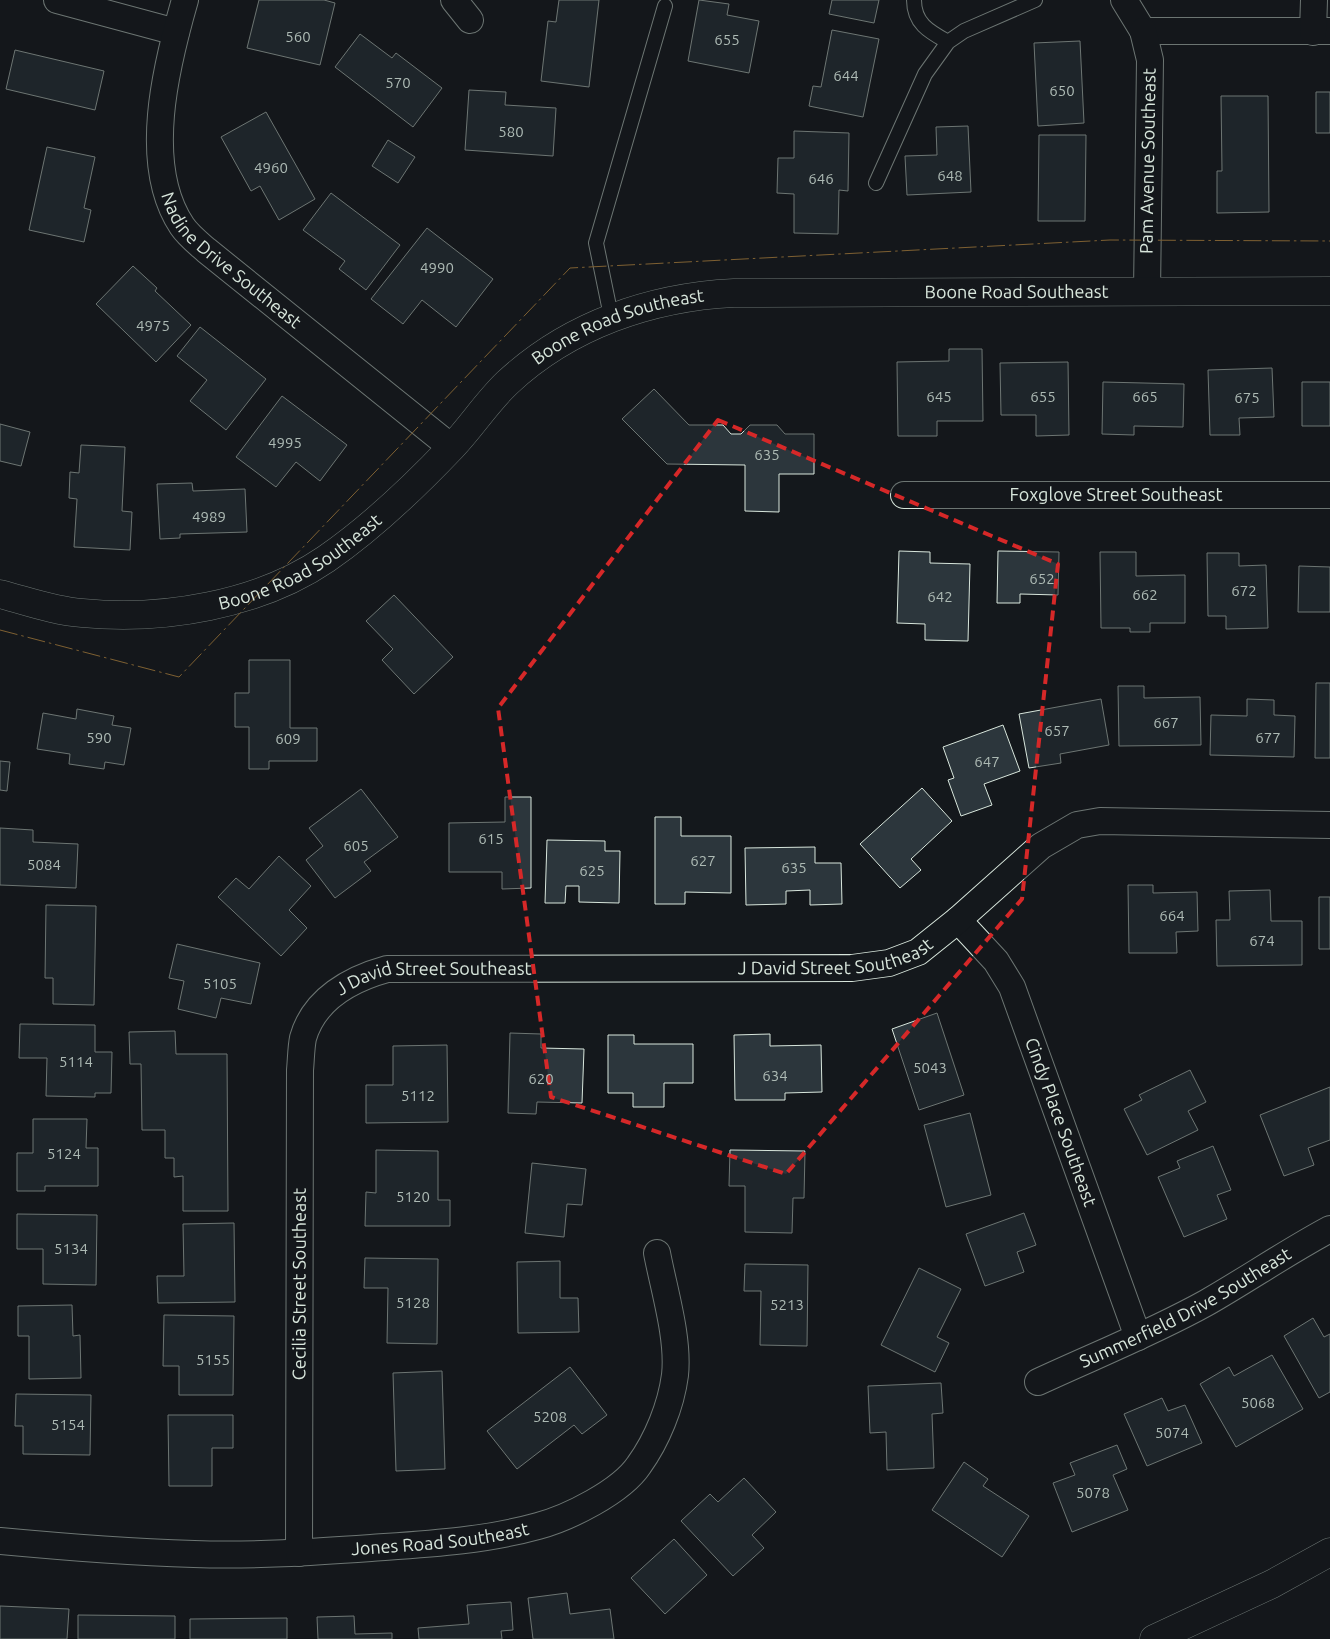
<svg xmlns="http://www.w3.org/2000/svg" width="1330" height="1639" font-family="Ubuntu,sans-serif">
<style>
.building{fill:#2c363c;stroke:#d8e6dc}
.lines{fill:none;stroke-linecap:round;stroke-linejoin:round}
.service-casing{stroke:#d8e6dc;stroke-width:16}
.minor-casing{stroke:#d8e6dc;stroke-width:28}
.tertiary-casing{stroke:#d8e6dc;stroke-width:29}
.primary-casing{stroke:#d8e6dc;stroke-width:29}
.service{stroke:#14181c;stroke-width:14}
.minor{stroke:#14181c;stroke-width:26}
.tertiary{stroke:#14181c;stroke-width:28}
.primary{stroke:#14181c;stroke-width:28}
.power{stroke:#ffb74d;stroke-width:1;stroke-dasharray:18 4 2.5 4;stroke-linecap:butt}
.marked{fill:none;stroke:#d62828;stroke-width:4;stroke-dasharray:10 6;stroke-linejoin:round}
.labels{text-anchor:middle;stroke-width:4;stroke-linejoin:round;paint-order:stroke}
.number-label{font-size:15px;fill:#adbab4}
.street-label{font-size:18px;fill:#d8e6dc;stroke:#14181c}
</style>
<rect width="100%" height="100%" fill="#14181c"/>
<path class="building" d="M259,0H324L335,3L320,65L247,48Z
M559,0H599L589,87L541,81L548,21L556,22Z
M699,0L729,4L727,15L759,21L749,73L688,61Z
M832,0H879L874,23L829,14Z
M832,30L879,39L863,117L809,106L813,86L821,87Z
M360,34L392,58L396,53L442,88L413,127L335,67Z
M1080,41L1084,123L1038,126L1034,43Z
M15,50L104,71L95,110L6,89Z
M469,90L506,92L505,105L556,108L553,156L465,150Z
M1316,92H1330V133H1316Z
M1221,96H1268L1269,212L1217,213V171H1222Z
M266,112L315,199L279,220L260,186L251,191L221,137Z
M968,126L971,192L907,195L905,156L937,155L936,127Z
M794,131L849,133L848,191L839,190L838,234L794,233V194L777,193L778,158H794Z
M1039,135H1086L1085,221H1038Z
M388,140L415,157L398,183L372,166Z
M47,147L95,157L84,208L91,210L84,242L29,230Z
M331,193L400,245L366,290L339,269L345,261L303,230Z
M427,228L493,279L456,327L422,300L403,324L371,299Z
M133,266L157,288L155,291L191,325L156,362L96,304Z
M200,327L266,379L226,430L190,401L207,380L177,356Z
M949,349H982L983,421H937V436H898L897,362L949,361Z
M1068,362L1069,435L1036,436V415H1001L1000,363Z
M1272,368L1274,417L1239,418L1240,435H1210L1208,370Z
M1103,382L1184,384L1183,427L1134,426V435L1102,434Z
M1302,382H1330V426H1302Z
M654,389L689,425H723L731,434H741L750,425H777L785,434H814V474H779V512L745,511V465L667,464L622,419Z
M282,396L347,445L320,481L296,462L276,487L236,457Z
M0,424L30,432L21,466L0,461Z
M81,445L125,447L122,511L132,512L130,550L74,547L77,499L69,498L70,472L79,473Z
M192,483L193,491L245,489L247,532L180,534V538L160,539L157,484Z
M899,551L930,552V563L970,564L968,641L925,640V624L897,623Z
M998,551L1059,552L1058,595L1020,594V603H997Z
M1100,552H1136V576L1185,575V623H1150V632H1130V628H1101Z
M1207,553H1239V566L1266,565L1268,628L1226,629V616H1208Z
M1299,566L1330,567V612H1298Z
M394,595L453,657L414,694L382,660L393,649L366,621Z
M249,660H290V728H317V761H269V769H249V727H235V693H249Z
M1316,683H1330V758H1315Z
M1118,686H1144V698L1200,697L1201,745L1119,746Z
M1101,699L1109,745L1060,754L1061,763L1029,768L1019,714Z
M1247,699L1274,700V715L1295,716L1294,757L1210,755L1211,715L1247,716Z
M77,709L114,716L112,725L131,728L124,765L105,762L104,769L69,764L70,754L37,749L43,713L76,719Z
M1003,725L1020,771L984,784L992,805L961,816L948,780L954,778L943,747Z
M0,761L10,762L7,791L0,790Z
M922,788L952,821L911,859L921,870L900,888L860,844Z
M361,789L398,837L364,862L371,871L335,898L306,860L323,846L309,828Z
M505,797H531V888L502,889V872H449V823L505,822Z
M655,817H681V836H731V893L685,892V904H655Z
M0,828L33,830V842L78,844L76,888L0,885Z
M547,840L605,841V851H620L619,903L579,902V886H566L565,903H545Z
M815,847V863H841L842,904L810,905V890L786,891V904L746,905L745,848Z
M279,856L311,886L289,910L307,928L281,956L218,897L236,878L249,889Z
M1128,885H1153V893L1197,892L1198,931L1176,932L1177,953H1129Z
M1270,890L1271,921H1302V965L1217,966L1216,920H1230L1229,891Z
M1319,897H1330V949H1319Z
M46,905L96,906L94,1005L53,1004V978H45Z
M177,944L260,963L251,1004L221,998L216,1018L178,1009L184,981L169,978Z
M937,1013L964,1095L919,1110L892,1029Z
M20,1024L95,1025V1052H112L111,1093H95V1097L46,1096L47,1058H19Z
M175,1031L176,1054H227L228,1211H183V1176L174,1177V1158H165V1130H142L141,1064H130L129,1032Z
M510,1033L541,1034V1048L584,1049L582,1103L537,1102L536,1114L508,1113Z
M770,1034V1046L821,1045L822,1092L785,1093V1100H735L734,1035Z
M608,1035H634V1044H693V1083H664V1107H633V1093H608Z
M447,1045L448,1122L366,1123V1085H393V1046Z
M1190,1070L1206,1102L1188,1111L1198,1130L1147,1155L1124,1109L1142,1100L1139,1095Z
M1330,1087V1140L1308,1148L1314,1165L1284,1176L1260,1115Z
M970,1113L991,1195L946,1207L924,1125Z
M33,1119H87L86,1148H98V1186H45V1191H17V1153H33Z
M1213,1146L1231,1190L1217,1195L1227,1219L1184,1237L1158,1177L1180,1168L1177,1161Z
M376,1150L438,1151V1200H450V1226H365L366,1192L376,1193Z
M730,1150L805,1151L804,1198H793L792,1233L745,1232V1186H729Z
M532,1163L586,1169L582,1205L567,1204L564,1237L525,1233Z
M1024,1213L1036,1245L1017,1252L1024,1272L985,1286L966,1234Z
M17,1214L97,1215L96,1285L43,1284V1249H17Z
M234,1223L235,1302L158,1303L157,1276H184L183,1224Z
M365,1258L438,1259L437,1344L387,1343L388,1288H364Z
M560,1261V1298H578L579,1332L518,1333L517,1262Z
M745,1264L808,1265L807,1346L760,1345L761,1291H744Z
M919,1268L961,1289L937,1337L949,1343L935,1372L881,1345Z
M72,1305L73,1336L80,1335L81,1378L29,1379V1336H18V1306Z
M164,1315L234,1316L233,1395H179V1366H163Z
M1313,1318L1324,1337L1330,1334V1392L1319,1398L1284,1336Z
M1272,1355L1303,1409L1236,1447L1200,1384L1229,1367L1234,1376Z
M570,1367L607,1415L582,1434L574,1425L517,1469L487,1431Z
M442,1371L445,1469L396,1471L393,1373Z
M941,1383L943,1413L932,1414L934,1468L887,1470L886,1432L870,1433L868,1386Z
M16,1394L91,1395L90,1455L23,1454V1426H15Z
M1162,1398L1168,1411L1185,1405L1202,1443L1147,1466L1124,1414Z
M168,1415H233V1448H212V1486H169Z
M1117,1445L1127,1469L1113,1475L1128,1510L1072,1532L1053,1483L1075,1475L1070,1463Z
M964,1462L988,1479L983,1486L1029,1516L1002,1557L932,1510Z
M744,1478L776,1512L752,1535L764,1548L733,1576L681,1521L710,1494L718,1502Z
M674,1539L707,1575L665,1614L631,1578Z
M567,1593L570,1614L610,1609L614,1639H533L528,1598Z
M511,1602L513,1630L501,1631L502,1639H419L418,1628L469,1624L467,1605Z
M0,1606L69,1609L67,1639H0Z
M78,1615L175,1616V1639H78Z
M354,1616L355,1634L392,1633V1639H318L317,1617Z
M287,1618V1639H190V1619Z"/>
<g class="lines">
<g class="service-casing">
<path id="service" d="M914,0C914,24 930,32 948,42
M876,183L925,74L948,42L964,31L1035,0
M611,316L596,243L665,6"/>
</g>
<g class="minor-casing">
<g id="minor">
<path d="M57,0L176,32"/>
<path id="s1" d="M185,0C166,66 141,165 182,226C188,235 198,243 206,250L451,447"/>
<path d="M454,0L470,20"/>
<path d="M1124,0L1143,31H1330"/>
<path d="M1143,31L1150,60L1147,292"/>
<path d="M1313,32L1314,0"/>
<path id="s2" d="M904,495H1330"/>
<path id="s3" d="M958,920L996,961L1012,987L1138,1337"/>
<path id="s4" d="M1038,1382C1094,1356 1152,1333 1206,1303C1248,1279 1287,1252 1330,1229"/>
<path id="s5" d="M0,1541C64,1547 130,1552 194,1554C253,1556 313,1552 371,1548C427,1544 484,1541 538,1526C568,1518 621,1492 639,1465C657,1440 671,1406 675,1375C679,1338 664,1290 657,1253"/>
<path id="s6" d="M299,1553L300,1070C301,1060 301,1048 303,1038C314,999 351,979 387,969L852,968L889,963L918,952L958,920L1041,846L1077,825L1100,821L1330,825"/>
</g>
</g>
<g class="tertiary-casing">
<g id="tertiary">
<path id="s7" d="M0,594C27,601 54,611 82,613C162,621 259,605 326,559C371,528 414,487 452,447C471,427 487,402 507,383C569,325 651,297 734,293L1330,291"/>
</g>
</g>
<g class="primary-casing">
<path id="primary" d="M1154,1639L1272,1584L1330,1552"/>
</g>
<use href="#service" class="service"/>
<use href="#minor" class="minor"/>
<use href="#tertiary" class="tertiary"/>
<use href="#primary" class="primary"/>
<path class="power" d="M0,630L179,677L570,268L1110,240L1330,241"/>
</g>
<path d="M0 0H1330V1639H0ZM718,420L1058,564L1022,899L786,1174L551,1097L498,708Z" fill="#14181c" fill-opacity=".55" fill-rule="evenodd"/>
<path class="marked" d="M718,420L1058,564L1022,899L786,1174L551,1097L498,708Z"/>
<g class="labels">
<g class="number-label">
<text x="298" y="42">560</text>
<text x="727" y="45">655</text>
<text x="846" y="81">644</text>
<text x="398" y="88">570</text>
<text x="1062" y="96">650</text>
<text x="511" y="137">580</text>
<text x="271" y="173">4960</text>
<text x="950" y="181">648</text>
<text x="821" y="184">646</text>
<text x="437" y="273">4990</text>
<text x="153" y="331">4975</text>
<text x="939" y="402">645</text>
<text x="1043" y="402">655</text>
<text x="1145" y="402">665</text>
<text x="1247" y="403">675</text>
<text x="285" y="448">4995</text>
<text x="767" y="460">635</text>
<text x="209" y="522">4989</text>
<text x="1042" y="584">652</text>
<text x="1244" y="596">672</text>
<text x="1145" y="600">662</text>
<text x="940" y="602">642</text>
<text x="1166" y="728">667</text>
<text x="1057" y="736">657</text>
<text x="99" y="743">590</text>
<text x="1268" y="743">677</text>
<text x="288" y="744">609</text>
<text x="987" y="767">647</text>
<text x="491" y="844">615</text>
<text x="356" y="851">605</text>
<text x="703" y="866">627</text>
<text x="44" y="870">5084</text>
<text x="794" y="873">635</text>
<text x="592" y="876">625</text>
<text x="1172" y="921">664</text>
<text x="1262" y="946">674</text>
<text x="220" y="989">5105</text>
<text x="76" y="1067">5114</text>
<text x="930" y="1073">5043</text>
<text x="775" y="1081">634</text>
<text x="541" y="1084">620</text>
<text x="418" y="1101">5112</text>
<text x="64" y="1159">5124</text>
<text x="413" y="1202">5120</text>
<text x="71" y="1254">5134</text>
<text x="413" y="1308">5128</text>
<text x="787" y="1310">5213</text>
<text x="213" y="1365">5155</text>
<text x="1258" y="1408">5068</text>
<text x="550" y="1422">5208</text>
<text x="68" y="1430">5154</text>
<text x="1172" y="1438">5074</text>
<text x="1093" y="1498">5078</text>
</g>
<g class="street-label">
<text transform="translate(1148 161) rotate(-89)" y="6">Pam Avenue Southeast</text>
<text dy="6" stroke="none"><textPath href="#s1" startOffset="291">Nadine Drive Southeast</textPath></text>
<text dy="6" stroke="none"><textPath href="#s7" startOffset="1124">Boone Road Southeast</textPath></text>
<text dy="6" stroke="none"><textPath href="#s7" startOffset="719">Boone Road Southeast</textPath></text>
<text dy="6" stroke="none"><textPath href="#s2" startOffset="212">Foxglove Street Southeast</textPath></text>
<text dy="6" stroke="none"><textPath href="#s7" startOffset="314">Boone Road Southeast</textPath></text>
<text dy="6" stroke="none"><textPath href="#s6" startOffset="1079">J David Street Southeast</textPath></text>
<text dy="6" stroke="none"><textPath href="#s6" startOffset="674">J David Street Southeast</textPath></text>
<text dy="6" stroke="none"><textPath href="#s3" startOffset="230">Cindy Place Southeast</textPath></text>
<text dy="6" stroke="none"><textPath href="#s6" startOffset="269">Cecilia Street Southeast</textPath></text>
<text dy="6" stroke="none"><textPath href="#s4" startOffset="165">Summerfield Drive Southeast</textPath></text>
<text dy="6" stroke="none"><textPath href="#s5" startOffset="441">Jones Road Southeast</textPath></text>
</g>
</g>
</svg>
